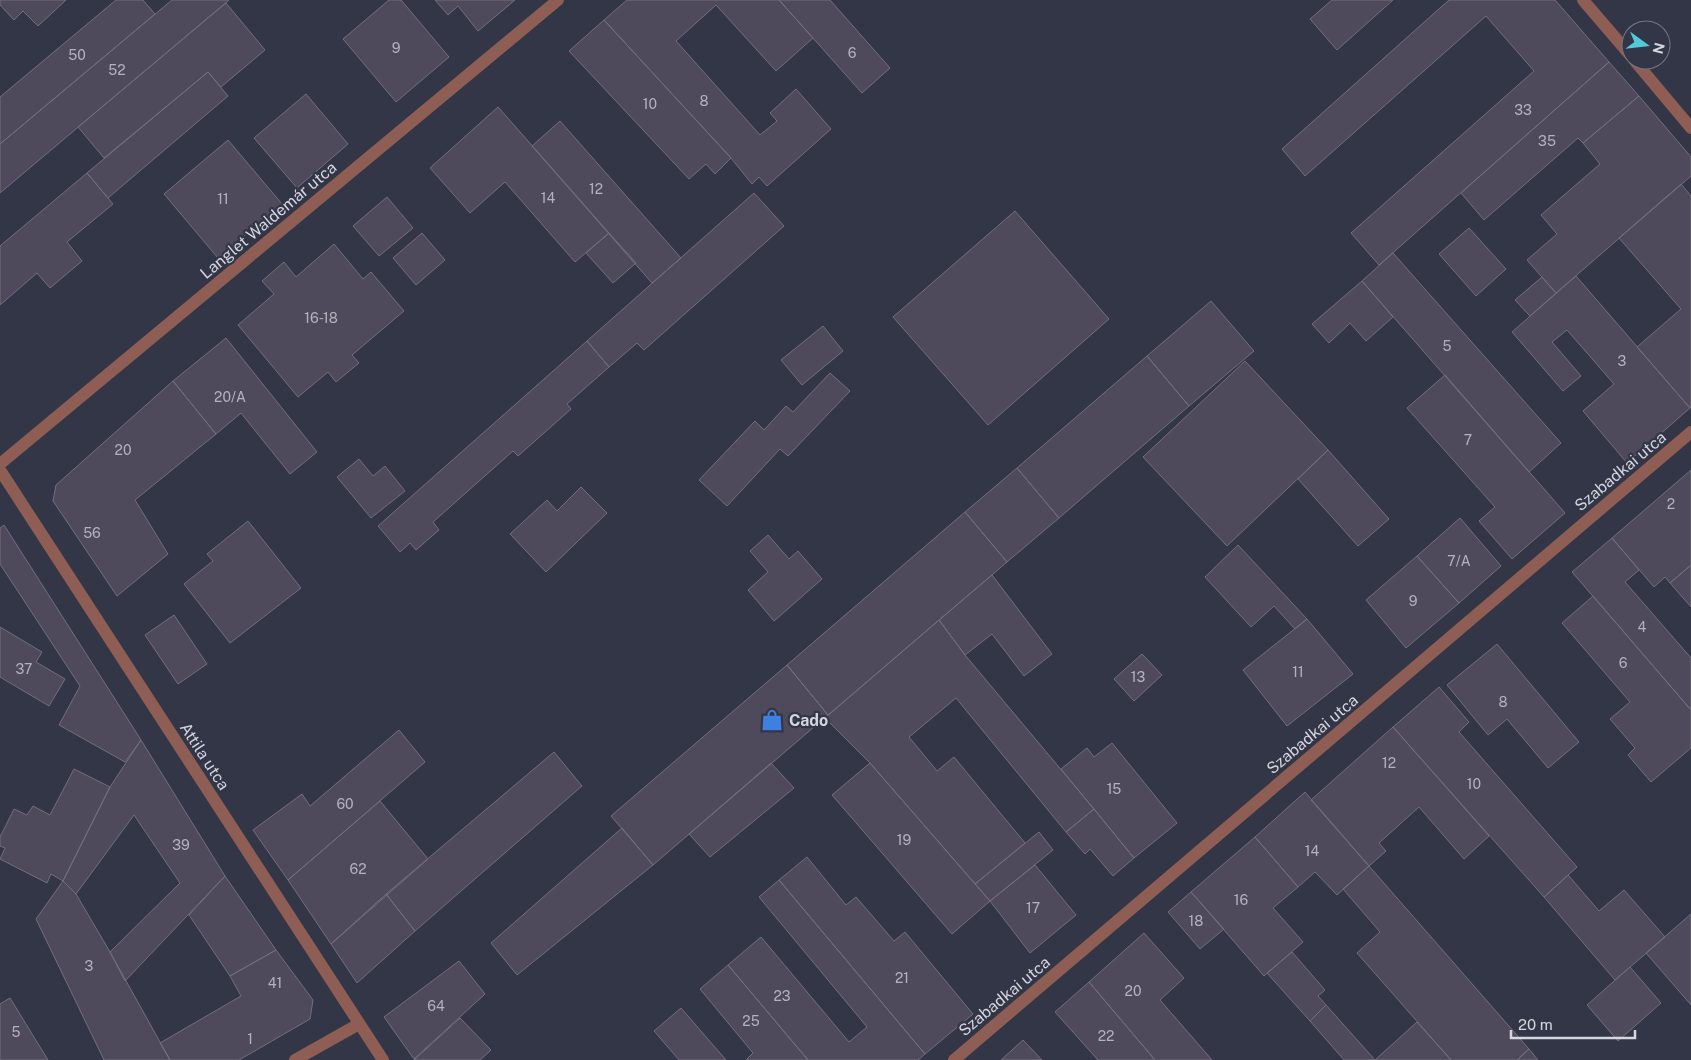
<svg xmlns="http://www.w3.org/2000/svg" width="1691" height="1060" font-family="'Public Sans',sans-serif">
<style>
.building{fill:#4f4a5b;stroke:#736e7f}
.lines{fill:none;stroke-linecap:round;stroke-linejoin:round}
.minor{stroke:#8e5e55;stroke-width:12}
.labels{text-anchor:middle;stroke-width:4.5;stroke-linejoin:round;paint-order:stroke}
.number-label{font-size:14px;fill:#b3b3bf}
.street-label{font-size:16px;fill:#d4d6e0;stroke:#333646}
.poi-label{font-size:16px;font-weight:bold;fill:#d4d6e0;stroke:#333646;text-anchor:start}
</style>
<rect width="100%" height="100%" fill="#333646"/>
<path class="building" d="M0,0H66L38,26L23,11L14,20L0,5Z
M116,0H143L155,14L0,144V97Z
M172,0H229L0,193V144Z
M389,0H401L449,57L396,102L343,39Z
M435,0H515L478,31L458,6L448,15Z
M627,0H779L813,38L776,71L716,5L676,41L760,135L777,121L770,113L796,89L831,129L767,186L759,177L752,184L731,158L604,20Z
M779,0H830L890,68L862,93Z
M1332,0H1393L1337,50L1310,19Z
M1449,0H1555L1609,62L1379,265L1351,233L1534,71L1486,16L1305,176L1282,149Z
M226,3L265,50L221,87L208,72L104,158L78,127Z
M604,20L731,158L715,174L706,164L689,179L569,51Z
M1609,62L1639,96L1583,143L1578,138L1484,220L1461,193Z
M208,72L228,96L108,198L87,173Z
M306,94L348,144L297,188L254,138Z
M1639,96L1691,157V176L1556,293L1527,260L1557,234L1541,215L1600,164L1583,143Z
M498,107L609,233L575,262L505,182L470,213L430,168Z
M560,121L681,258L652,283L532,146Z
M228,140L282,204L218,258L164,194Z
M87,173L113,204L67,242L82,261L50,288L37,273L0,305V246Z
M1681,184L1691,196V407L1690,408L1637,347L1681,309L1619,238Z
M754,193L784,226L644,350L637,343L609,367L587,341Z
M387,197L413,228L379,256L353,226Z
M1015,211L1109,319L988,425L893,317Z
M1469,228L1506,269L1476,296L1439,254Z
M422,233L445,260L416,285L393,258Z
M609,233L636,263L613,283L586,253Z
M334,244L363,279L371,272L404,311L352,355L359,363L336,382L328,372L298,397L238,325L274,294L262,281L284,262L296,277Z
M1393,253L1561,443L1529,472L1362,281Z
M1576,276L1690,408L1627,463L1583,411L1614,384L1567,330L1552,342L1581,376L1563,391L1512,332Z
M1542,277L1556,293L1530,316L1515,300Z
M1362,281L1393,317L1366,341L1350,323L1329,343L1312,324Z
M1211,301L1254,351L1189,406L1147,356Z
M823,326L843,351L802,385L781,360Z
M226,338L317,452L290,474L241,413L216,434L173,381Z
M587,341L609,367L567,404L571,409L518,456L513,451L433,522L439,530L416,550L410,543L400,552L378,526Z
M1147,356L1189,406L1059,518L1017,468Z
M1245,361L1328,450L1227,546L1143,457Z
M830,373L850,391L788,456L780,449L727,506L699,480L755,421L764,430L786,406L793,412Z
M1445,375L1565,513L1512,559L1479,521L1495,507L1407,408Z
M173,381L216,434L135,500L168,554L117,596L53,501L56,485Z
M1328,450L1389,519L1358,546L1298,479Z
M359,459L373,476L385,466L405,491L371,518L337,477Z
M1017,468L1059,518L1007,562L965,512Z
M1691,470V565L1670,583L1665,577L1654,587L1612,538Z
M581,487L607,513L546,572L510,534L547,500L557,511Z
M965,512L1007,562L828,715L787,665Z
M1460,518L1501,566L1459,603L1417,556Z
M248,521L301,588L230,643L184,584L213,561L207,554Z
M4,525L141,740L125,762L59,725L80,686L0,564V528Z
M768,535L789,559L798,551L822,579L774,621L748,590L768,572L750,551Z
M1612,538L1639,570L1625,582L1691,658V710L1572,572Z
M1238,545L1307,619L1295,629L1274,606L1251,627L1205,577Z
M1417,556L1459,603L1406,648L1366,600Z
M1691,565V607L1670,583Z
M992,575L1052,654L1024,676L992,634L965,655L939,620Z
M1593,596L1691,710V748L1651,782L1628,755L1635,748L1610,719L1630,702L1562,623Z
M174,615L207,664L178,684L145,635Z
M1307,619L1353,674L1287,726L1243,670Z
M939,620L965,655L1094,809L1066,832L956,698L909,737L937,771L954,757L1025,843L975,884L870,763L825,718Z
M0,627L42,652L36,662L65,679L49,706L0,677Z
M1497,644L1579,742L1548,768L1507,719L1488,735L1447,685Z
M1142,654L1162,675L1134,701L1114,679Z
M787,665L828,715L653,865L611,816Z
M1439,687L1469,722L1459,732L1577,867L1544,897L1393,727Z
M1393,727L1489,836L1464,859L1419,807L1379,843L1386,851L1369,866L1311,800Z
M399,730L425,762L288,880L253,830L302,794L310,806Z
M141,740L225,876L125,981L110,952L180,883L134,815L76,894L63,881L110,787Z
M1112,743L1177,823L1134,858L1061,769L1087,748L1094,757Z
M554,752L582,786L415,931L386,894Z
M771,763L794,788L710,857L689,834Z
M870,763L990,901L952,934L832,795Z
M74,769L110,787L63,881L51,874L47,883L0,859L5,848L0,846V837L14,809L27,815L33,806L50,815Z
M1305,792L1369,866L1337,895L1315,872L1298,887L1255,837Z
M380,801L428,859L331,944L288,880Z
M1094,809L1134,858L1113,876L1090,849L1085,854L1066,832Z
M622,828L653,865L517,975L491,943Z
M1039,832L1053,850L990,901L975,884Z
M1255,837L1298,887L1273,908L1303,942L1264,976L1191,892Z
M807,857L846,905L856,897L894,941L905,932L973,1014L925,1054L779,880Z
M1035,865L1076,915L1030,953L990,901Z
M1369,866L1529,1049L1517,1060H1451L1357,953L1380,932L1343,889Z
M1568,875L1599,911L1624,890L1665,937L1615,980L1544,897Z
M225,876L276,950L230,976L189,915Z
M779,880L925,1054L918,1060H808L728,965L761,937L849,1042L867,1027L759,897Z
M63,881L76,894L110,952L170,1060H104L36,919Z
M1191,892L1224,929L1200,949L1168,912Z
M386,894L415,931L357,983L331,944Z
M1691,914V1005L1646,953Z
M1144,933L1184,978L1160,1000L1212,1060H1155L1089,982Z
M276,950L313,1000L310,1019L239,1060H170L160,1043L241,996L230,976Z
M1292,952L1325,990L1318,996L1326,1005L1310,1021L1267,973Z
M459,961L485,994L414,1059L384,1017Z
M728,965L808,1060H746L753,1053L700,989Z
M1630,967L1661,1003L1618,1041L1587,1005Z
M1089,982L1155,1060H1098L1055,1012Z
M10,998L48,1060H0V1004Z
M1326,1005L1375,1060H1344L1310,1021Z
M681,1008L726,1060H679L654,1031Z
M460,1018L491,1050L480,1060H414Z
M1417,1022L1451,1060H1374H1375Z
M1023,1040L1042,1060H1001Z
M1529,1049L1538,1060H1517Z"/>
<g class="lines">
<path class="minor" d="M1583,0L1631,56
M1634,60L1691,128
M0,464L558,0
M0,470L383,1060
M295,1060L359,1024
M954,1060L1691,432"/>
</g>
<defs>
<g id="shop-bare" transform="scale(1.725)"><path d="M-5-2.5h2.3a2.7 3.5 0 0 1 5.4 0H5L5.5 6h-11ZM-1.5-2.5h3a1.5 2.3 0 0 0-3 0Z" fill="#3f7fe0" stroke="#333646" stroke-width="2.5" paint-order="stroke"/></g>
</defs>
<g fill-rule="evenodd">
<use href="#shop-bare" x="772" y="720"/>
</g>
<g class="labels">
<g class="number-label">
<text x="396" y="53">9</text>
<text x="852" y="58">6</text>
<text x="77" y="60">50</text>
<text x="117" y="75">52</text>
<text x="704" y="106">8</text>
<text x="650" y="109">10</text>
<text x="1523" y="115">33</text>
<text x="1547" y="146">35</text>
<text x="596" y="194">12</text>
<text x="548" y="203">14</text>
<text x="223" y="204">11</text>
<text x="321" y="323">16-18</text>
<text x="1447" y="351">5</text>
<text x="1622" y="366">3</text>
<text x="230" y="402">20/A</text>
<text x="1468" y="445">7</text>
<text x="123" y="455">20</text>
<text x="1671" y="509">2</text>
<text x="92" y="538">56</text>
<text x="1459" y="566">7/A</text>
<text x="1413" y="606">9</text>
<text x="1642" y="632">4</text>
<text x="1623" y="668">6</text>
<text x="24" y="674">37</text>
<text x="1298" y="677">11</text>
<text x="1138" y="682">13</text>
<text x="1503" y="707">8</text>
<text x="1389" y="768">12</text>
<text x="1474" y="789">10</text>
<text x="1114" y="794">15</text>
<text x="345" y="809">60</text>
<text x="904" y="845">19</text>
<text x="181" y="850">39</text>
<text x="1312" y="856">14</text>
<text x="358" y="874">62</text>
<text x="1241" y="905">16</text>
<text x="1033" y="913">17</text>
<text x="1196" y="926">18</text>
<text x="89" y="971">3</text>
<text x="902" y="983">21</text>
<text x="275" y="988">41</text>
<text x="1133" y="996">20</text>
<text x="782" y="1001">23</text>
<text x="436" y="1011">64</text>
<text x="751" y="1026">25</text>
<text x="16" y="1037">5</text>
<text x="1106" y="1041">22</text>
<text x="250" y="1044">1</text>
</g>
<g class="street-label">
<text transform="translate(268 220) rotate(-40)" y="6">Langlet Waldemár utca</text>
<text transform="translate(1620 471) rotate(-40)" y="6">Szabadkai utca</text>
<text transform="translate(1312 734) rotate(-40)" y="6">Szabadkai utca</text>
<text transform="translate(205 756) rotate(57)" y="6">Attila utca</text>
<text transform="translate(1004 996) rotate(-40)" y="6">Szabadkai utca</text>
</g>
<g class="poi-label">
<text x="789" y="726">Cado</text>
</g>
</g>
<g transform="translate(1646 45) rotate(105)"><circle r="24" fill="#333646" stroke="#737684"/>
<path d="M0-4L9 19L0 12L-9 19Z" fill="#52cbd9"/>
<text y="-8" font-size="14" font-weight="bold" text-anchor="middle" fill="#d4d6e0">N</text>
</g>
<path d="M1511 1030v8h124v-8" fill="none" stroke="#d4d6e0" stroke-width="2.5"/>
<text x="1518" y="1030" font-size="15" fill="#d4d6e0" stroke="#333646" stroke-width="4" paint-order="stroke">20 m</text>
</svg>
